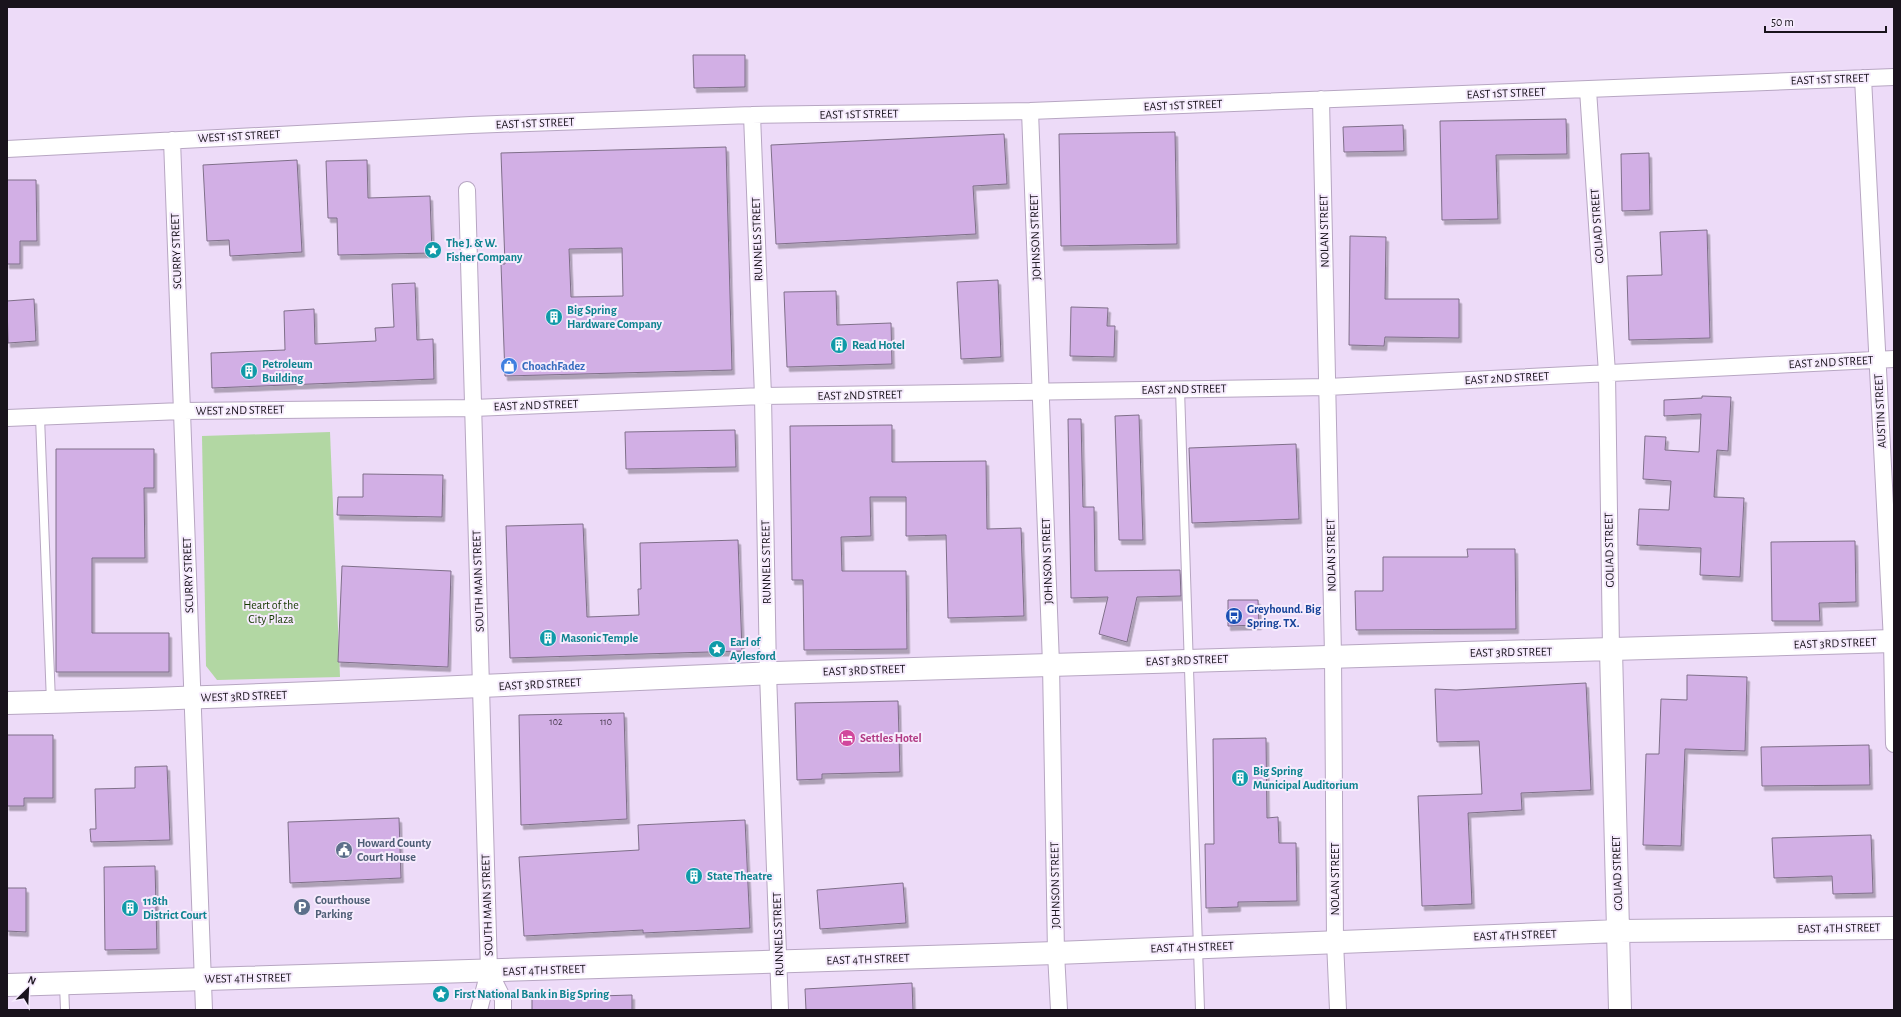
<svg xmlns="http://www.w3.org/2000/svg" width="1901" height="1017" font-family="'Alegreya Sans',sans-serif">
<style>
.green{fill:#b2d7a3}
.building{fill:#d2afe5;stroke:#7f6f89;fill-rule:evenodd;filter:url(#shadow)}
.lines{fill:none;stroke-linecap:round;stroke-linejoin:round}
.lane-casing{stroke:#b7a6c2;stroke-width:10}
.street-casing{stroke:#b7a6c2;stroke-width:18}
.secondary-casing{stroke:#b7a6c2;stroke-width:24}
.lane{stroke:#fff;stroke-width:8}
.street{stroke:#fff;stroke-width:16}
.secondary{stroke:#fff;stroke-width:22}
.labels{text-anchor:middle;stroke-width:4;stroke-linejoin:round;paint-order:stroke}
.number-label{font-size:10px;fill:#473a4e}
.street-label{font-size:12px;fill:#19131c;stroke:#f6ebfd}
.culture-label{font-size:12px;font-weight:bold;fill:#0d838f;stroke:#f6ebfd;text-anchor:start}
.shop-label{font-size:12px;font-weight:bold;fill:#366cbe;stroke:#f6ebfd;text-anchor:start}
.park-label{font-size:12px;fill:#153700;stroke:#f6ebfd}
.transit-label{font-size:12px;font-weight:bold;fill:#164399;stroke:#f6ebfd;text-anchor:start}
.hotel-label{font-size:12px;font-weight:bold;fill:#b23c85;stroke:#f6ebfd;text-anchor:start}
.service-label{font-size:12px;font-weight:bold;fill:#4e5e75;stroke:#f6ebfd;text-anchor:start}
</style>
<defs>
<filter id="shadow"><feDropShadow dx="2.5" dy="4.5" stdDeviation="0" flood-color="#0004"/></filter>
</defs>
<rect width="100%" height="100%" fill="#eddbf8"/>
<path class="green" d="M330,432L340,677L217,680L206,666L202,436Z"/>
<path class="building" d="M693,55H745V87L694,88Z
M1566,119L1567,154L1496,155L1498,219L1442,220L1440,121Z
M1403,125L1404,151L1344,152L1343,127Z
M1175,132L1177,244L1061,246L1059,134Z
M1004,134L1007,184L973,186L976,234L776,244L771,145Z
M726,147L732,370L505,376L501,264H505L501,153ZM622,248L623,296L571,297L569,249Z
M1649,153L1650,210L1622,211L1621,154Z
M297,160L302,252L230,256L229,240L207,241L203,165Z
M367,160L368,198L430,196L432,253L338,255L337,218H328L326,161Z
M7,180H36L37,241H20V264H7Z
M1707,230L1710,338L1629,340L1627,276L1662,275L1660,232Z
M1350,236L1386,237L1385,299H1459V338L1385,337L1384,346L1349,345Z
M998,280L1001,357L961,359L957,282Z
M415,283L417,340L433,339L434,379L212,388L211,353L285,350L284,311L314,309L315,344L376,341L375,328L394,327L392,284Z
M836,291L837,325L891,323L892,364L787,367L784,292Z
M34,299L36,341L8,343L7,301Z
M1071,307L1108,308L1107,326H1115L1114,357L1070,356Z
M1702,396L1731,397L1728,451L1717,450L1714,497L1744,498L1740,577L1700,575L1701,548L1637,545L1639,509L1669,510L1671,481L1643,479L1645,436L1666,437L1665,450L1699,452L1701,414L1664,416V400L1702,398Z
M1139,415L1143,540H1119L1115,416Z
M1068,419H1081L1083,507H1094L1095,571L1180,570L1181,596L1137,597L1127,642L1099,634L1108,597L1071,598Z
M892,425V462L986,461L987,529L1021,528L1024,616L948,618L946,535L906,536V497H870L871,536L841,537L842,571H906L907,649L804,650L803,580H792L790,426Z
M735,430L736,467L626,469L625,432Z
M1296,444L1299,519L1192,523L1189,448Z
M56,449H154V488H144L145,558H92V633H169V672H56Z
M363,474L443,475L442,517L337,515L338,497H363Z
M583,524L587,617L639,615L638,589H641L640,543L738,540L742,651L510,658L506,526Z
M1855,541L1856,602L1819,603L1820,621H1772L1771,542Z
M1467,549H1515L1516,629L1356,630L1355,591H1383V557H1468Z
M342,566L451,571L448,667L338,662Z
M1228,600H1258L1259,625L1228,626Z
M1687,675L1747,677L1745,751L1685,749L1681,846L1643,845L1646,754H1659L1661,699L1687,700Z
M1586,683L1591,790L1521,793L1522,810L1468,813L1472,904L1422,906L1418,796L1482,794L1479,741L1437,742L1435,689L1456,690Z
M898,701L900,772L822,774V779L797,780L795,703Z
M624,713L627,819L521,825L519,715Z
M7,735H53V798H24V806H7Z
M1266,738L1267,818L1278,817L1279,843H1296L1297,901L1238,902V907L1206,908L1205,844H1214L1213,739Z
M1869,745L1870,785L1762,786L1761,747Z
M167,766L170,840L91,842L90,829H96L95,789L135,788V767Z
M399,818L401,878L290,883L288,822Z
M745,820L750,928L643,933V930L524,936L519,857L639,850L638,825Z
M1871,835L1873,893L1833,894L1832,876L1774,878L1772,838Z
M155,866L157,949L105,950L104,867Z
M903,883L906,923L820,929L817,890Z
M7,888H26V932L7,931Z
M912,983L913,1010H806L805,989Z
M632,995V1010H532V998Z"/>
<g class="lines">
<g class="lane-casing">
<path id="lane" d="M1180,389L1200,1010
M40,417L51,702
M64,984L65,1010"/>
</g>
<g class="street-casing">
<path id="street" d="M1863,78L1892,641L1894,744
M1588,90L1607,373L1611,650
M1321,99L1333,655L1335,941L1338,1010
M1030,111L1051,664L1056,953L1059,1010
M752,115L763,396L768,673L780,1010
M172,140L204,1010
M7,149L471,125L752,115L1030,111L1894,77
M467,190L489,971L479,1010
M7,418L182,411L473,408L763,396L1327,387L1894,359
M489,971L503,999V1010"/>
</g>
<g class="secondary-casing">
<path id="secondary" d="M1611,650L1620,1010
M7,703C165,699 323,693 481,686C579,682 677,677 775,673C1148,660 1521,653 1894,641
M7,985L1056,953L1619,931L1894,928"/>
</g>
<use href="#lane" class="lane"/>
<use href="#street" class="street"/>
<use href="#secondary" class="secondary"/>
</g>
<defs>
<g id="sight-disc" transform="scale(0.9)"><circle r="9.5" fill="#0f9aa8" stroke="#f6ebfd"/><path d="M0-6L1.8-2.2L6-1.7L2.9 1.2L3.7 5.4L0 3.3L-3.7 5.4L-2.9 1.2L-6-1.7L-1.8-2.2Z" fill="#fff"/></g>
<g id="building-disc" transform="scale(0.9)"><circle r="9.5" fill="#0f9aa8" stroke="#f6ebfd"/><path d="M-4-6H4V6H1V3H-1V6H-4ZM-2.5-4.3h1.7v1.8h-1.7ZM.8-4.3h1.7v1.8H.8ZM-2.5-1h1.7V.8h-1.7ZM.8-1h1.7V.8H.8Z" fill="#fff"/></g>
<g id="shop-disc" transform="scale(0.9)"><circle r="9.5" fill="#3f7fe0" stroke="#f6ebfd"/><path d="M-5-2.5h2.3a2.7 3.5 0 0 1 5.4 0H5L5.5 6h-11ZM-1.5-2.5h3a1.5 2.3 0 0 0-3 0Z" fill="#fff"/></g>
<g id="bus-disc" transform="scale(0.9)"><circle r="9.5" fill="#1a4fb4" stroke="#f6ebfd"/><path d="M-5-6H5V4H4V6H2V4H-2V6H-4V4H-5ZM-3.5-4V0h7V-4ZM-3.5 1.2v1.5H-2V1.2ZM2 1.2v1.5H3.5V1.2Z" fill="#fff"/></g>
<g id="hotel-disc" transform="scale(0.9)"><circle r="9.5" fill="#d1479c" stroke="#f6ebfd"/><path d="M-6-4.5h1.5V1H6V5H4.5V3h-9V5H-6ZM-4 0a1.8 1.8 0 1 1 3.6 0ZM.5 0V-2.5h3Q6-2.5 6 0Z" fill="#fff"/></g>
<g id="civic-disc" transform="scale(0.9)"><circle r="9.5" fill="#5c6f8a" stroke="#f6ebfd"/><path d="M-.6-6.5H3V-4.5H.6V-3L4-1V1h2V6H-6V1h2V-1L-.6-3ZM-1.2 2.5V6h2.4V2.5Z" fill="#fff"/></g>
<g id="parking-disc" transform="scale(0.9)"><circle r="9.5" fill="#5c6f8a" stroke="#f6ebfd"/><path d="M-3.5-5.5H1a3.5 3.5 0 0 1 0 7H-1V5.5H-3.5ZM-1-3.4V-.6H.8a1.4 1.4 0 0 0 0-2.8Z" fill="#fff"/></g>
</defs>
<g fill-rule="evenodd">
<use href="#sight-disc" x="433" y="250"/>
<use href="#building-disc" x="554" y="317"/>
<use href="#building-disc" x="839" y="345"/>
<use href="#shop-disc" x="509" y="366"/>
<use href="#building-disc" x="249" y="371"/>
<use href="#bus-disc" x="1234" y="616"/>
<use href="#building-disc" x="548" y="638"/>
<use href="#sight-disc" x="717" y="649"/>
<use href="#hotel-disc" x="847" y="738"/>
<use href="#building-disc" x="1240" y="778"/>
<use href="#civic-disc" x="344" y="850"/>
<use href="#building-disc" x="694" y="876"/>
<use href="#parking-disc" x="302" y="907"/>
<use href="#building-disc" x="130" y="908"/>
<use href="#sight-disc" x="441" y="994"/>
</g>
<g class="labels">
<g class="number-label">
<text x="556" y="725">102</text>
<text x="606" y="725">110</text>
</g>
<g class="street-label">
<text transform="translate(1830 79) rotate(-2)" y="4">EAST 1ST STREET</text>
<text transform="translate(1506 93) rotate(-2)" y="4">EAST 1ST STREET</text>
<text transform="translate(1183 105) rotate(-2)" y="4">EAST 1ST STREET</text>
<text transform="translate(859 114) rotate(-1)" y="4">EAST 1ST STREET</text>
<text transform="translate(535 123) rotate(-2)" y="4">EAST 1ST STREET</text>
<text transform="translate(239 136) rotate(-3)" y="4">WEST 1ST STREET</text>
<text transform="translate(1597 226) rotate(-94)" y="4">GOLIAD STREET</text>
<text transform="translate(1324 231) rotate(-91)" y="4">NOLAN STREET</text>
<text transform="translate(1035 237) rotate(-92)" y="4">JOHNSON STREET</text>
<text transform="translate(757 239) rotate(-92)" y="4">RUNNELS STREET</text>
<text transform="translate(176 251) rotate(-92)" y="4">SCURRY STREET</text>
<text transform="translate(1831 362) rotate(-3)" y="4">EAST 2ND STREET</text>
<text transform="translate(1507 378) rotate(-3)" y="4">EAST 2ND STREET</text>
<text transform="translate(1184 389) rotate(-1)" y="4">EAST 2ND STREET</text>
<text transform="translate(860 395) rotate(-1)" y="4">EAST 2ND STREET</text>
<text transform="translate(536 405) rotate(-2)" y="4">EAST 2ND STREET</text>
<text transform="translate(240 410) rotate(-1)" y="4">WEST 2ND STREET</text>
<text transform="translate(1880 411) rotate(-93)" y="4">AUSTIN STREET</text>
<text transform="translate(1609 550) rotate(-91)" y="4">GOLIAD STREET</text>
<text transform="translate(1331 555) rotate(-91)" y="4">NOLAN STREET</text>
<text transform="translate(1047 561) rotate(-92)" y="4">JOHNSON STREET</text>
<text transform="translate(766 562) rotate(-91)" y="4">RUNNELS STREET</text>
<text transform="translate(188 575) rotate(-92)" y="4">SCURRY STREET</text>
<text transform="translate(478 581) rotate(-92)" y="4">SOUTH MAIN STREET</text>
<text transform="translate(1835 643) rotate(-2)" y="4">EAST 3RD STREET</text>
<text transform="translate(1511 652) rotate(-1)" y="4">EAST 3RD STREET</text>
<text transform="translate(1187 660) rotate(-2)" y="4">EAST 3RD STREET</text>
<text transform="translate(864 670) rotate(-2)" y="4">EAST 3RD STREET</text>
<text transform="translate(540 684) rotate(-3)" y="4">EAST 3RD STREET</text>
<text transform="translate(244 696) rotate(-2)" y="4">WEST 3RD STREET</text>
<text transform="translate(1617 873) rotate(-92)" y="4">GOLIAD STREET</text>
<text transform="translate(1335 879) rotate(-90)" y="4">NOLAN STREET</text>
<text transform="translate(1055 885) rotate(-91)" y="4">JOHNSON STREET</text>
<text transform="translate(487 905) rotate(-92)" y="4">SOUTH MAIN STREET</text>
<text transform="translate(1839 928) rotate(-1)" y="4">EAST 4TH STREET</text>
<text transform="translate(778 934) rotate(-92)" y="4">RUNNELS STREET</text>
<text transform="translate(1515 935) rotate(-2)" y="4">EAST 4TH STREET</text>
<text transform="translate(1192 947) rotate(-2)" y="4">EAST 4TH STREET</text>
<text transform="translate(868 959) rotate(-2)" y="4">EAST 4TH STREET</text>
<text transform="translate(544 970) rotate(-2)" y="4">EAST 4TH STREET</text>
<text transform="translate(248 978) rotate(-1)" y="4">WEST 4TH STREET</text>
</g>
<g class="culture-label">
<text x="446" y="247">The J. &amp; W.<tspan x="446" dy="14">Fisher Company</tspan></text>
<text x="567" y="314">Big Spring<tspan x="567" dy="14">Hardware Company</tspan></text>
<text x="852" y="349">Read Hotel</text>
<text x="262" y="368">Petroleum<tspan x="262" dy="14">Building</tspan></text>
<text x="561" y="642">Masonic Temple</text>
<text x="730" y="646">Earl of<tspan x="730" dy="14">Aylesford</tspan></text>
<text x="1253" y="775">Big Spring<tspan x="1253" dy="14">Municipal Auditorium</tspan></text>
<text x="707" y="880">State Theatre</text>
<text x="143" y="905">118th<tspan x="143" dy="14">District Court</tspan></text>
<text x="454" y="998">First National Bank in Big Spring</text>
</g>
<g class="shop-label">
<text x="522" y="370">ChoachFadez</text>
</g>
<g class="park-label">
<text x="271" y="609">Heart of the<tspan x="271" dy="14">City Plaza</tspan></text>
</g>
<g class="transit-label">
<text x="1247" y="613">Greyhound. Big<tspan x="1247" dy="14">Spring. TX.</tspan></text>
</g>
<g class="hotel-label">
<text x="860" y="742">Settles Hotel</text>
</g>
<g class="service-label">
<text x="357" y="847">Howard County<tspan x="357" dy="14">Court House</tspan></text>
<text x="315" y="904">Courthouse<tspan x="315" dy="14">Parking</tspan></text>
</g>
</g>
<rect width="1901" height="1017" fill="none" stroke="#19131c" stroke-width="16"/>
<g transform="translate(28 989) rotate(24)" stroke="#f6ebfd" stroke-width="3" paint-order="stroke">
<path d="M0-3L7 15L0 10L-7 15Z" fill="#19131c"/>
<text y="-6" font-size="11" font-weight="bold" text-anchor="middle" fill="#19131c">N</text>
</g>
<path d="M1765 26v6h121v-6" fill="none" stroke="#19131c" stroke-width="2"/>
<text x="1771" y="26" font-size="12" fill="#19131c" stroke="#f6ebfd" stroke-width="3" paint-order="stroke">50 m</text>
</svg>
